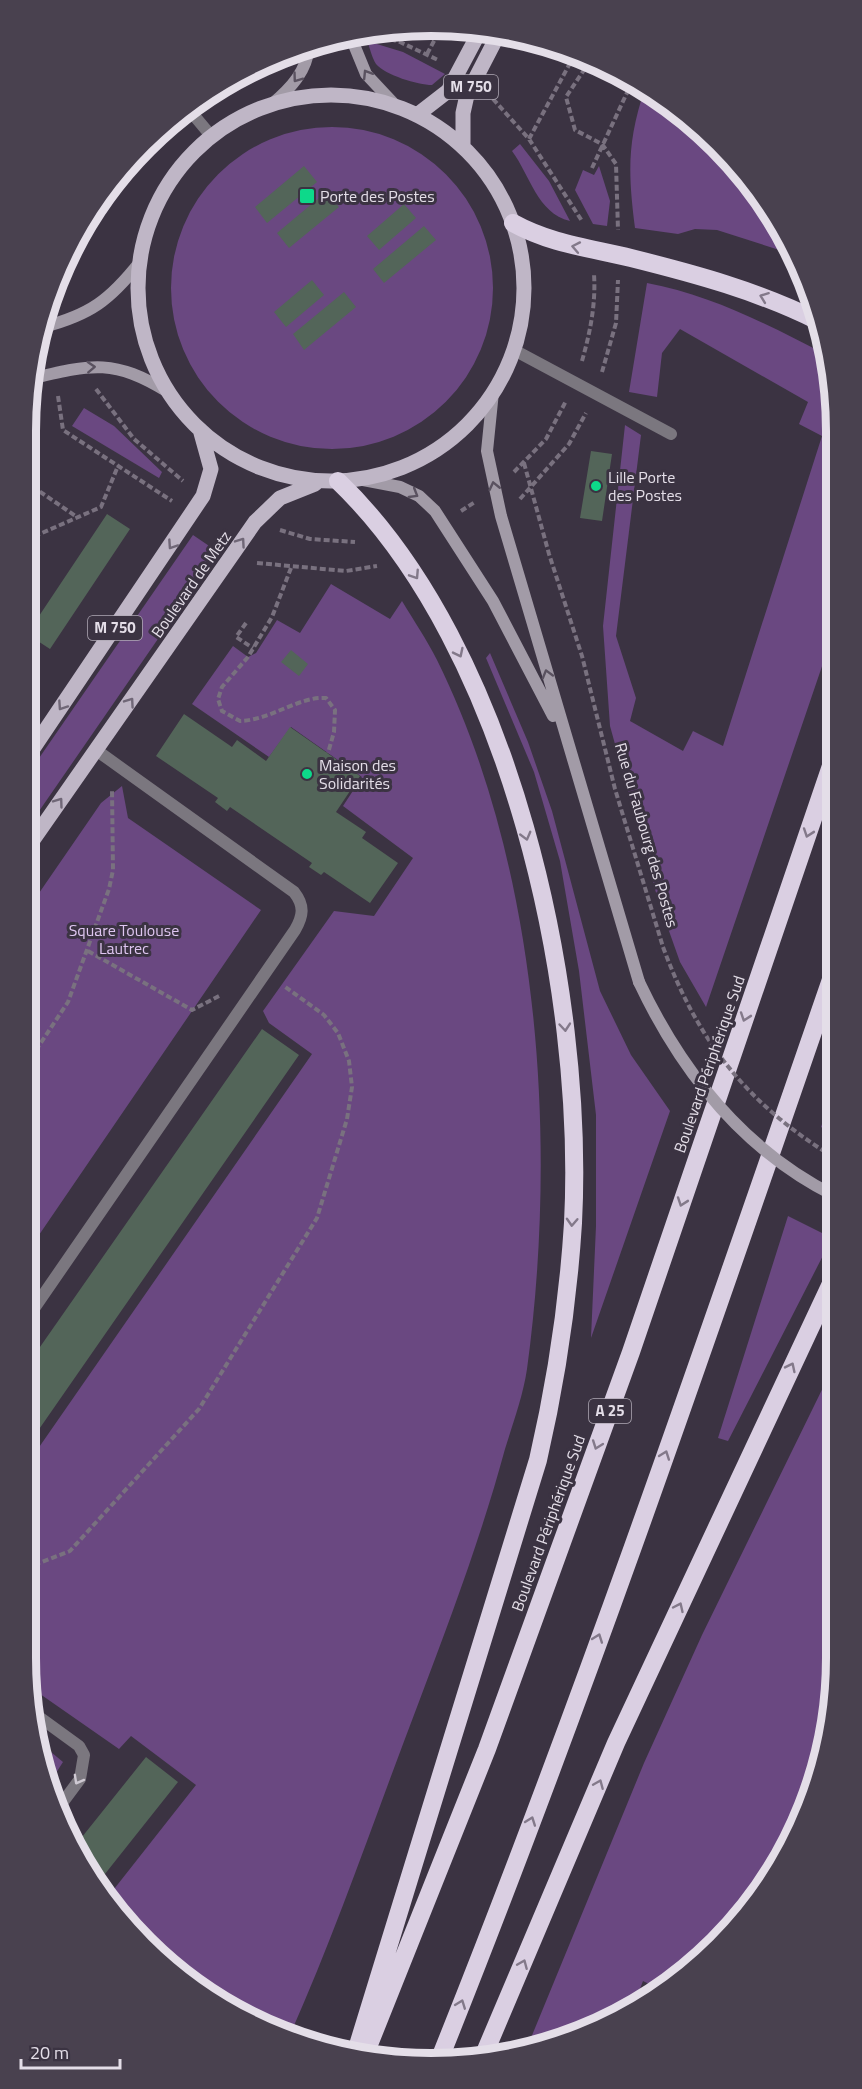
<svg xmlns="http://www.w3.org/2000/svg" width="862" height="2089" font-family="'Titillium Web',sans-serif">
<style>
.green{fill:#6a4881}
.building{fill:#536559}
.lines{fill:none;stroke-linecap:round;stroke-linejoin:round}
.path{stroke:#79717f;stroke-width:4;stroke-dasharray:6 3;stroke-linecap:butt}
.service{stroke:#7b777f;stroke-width:12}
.minor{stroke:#7b777f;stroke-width:12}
.tertiary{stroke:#7b777f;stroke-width:12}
.secondary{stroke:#a29ba7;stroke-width:12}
.primary{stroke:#bfb6c6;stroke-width:15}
.motorway{stroke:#dacfe2;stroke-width:18}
.rail{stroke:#c2bcc7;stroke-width:4.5}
.path-bridge{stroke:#79717f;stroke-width:4;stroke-dasharray:6 3;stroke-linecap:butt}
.secondary-bridge{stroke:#a29ba7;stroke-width:12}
.oneway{stroke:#5a5260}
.oneway2{stroke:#83798a}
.oneway3{stroke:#706777}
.oneway4{stroke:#cfc9d3}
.poi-dot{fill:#0dd98a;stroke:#3b3342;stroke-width:2}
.labels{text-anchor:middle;stroke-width:6;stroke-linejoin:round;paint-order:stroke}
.shield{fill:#3b3342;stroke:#b1abb6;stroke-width:1.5}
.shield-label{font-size:15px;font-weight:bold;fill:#e4dee8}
.poi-label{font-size:16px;fill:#e4dee8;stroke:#3b3342;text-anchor:start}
.street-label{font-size:16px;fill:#e4dee8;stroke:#3b3342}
.park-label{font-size:16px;fill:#dfc6f1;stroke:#3b3342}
.rim{fill:none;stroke:#e4dee8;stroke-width:8}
</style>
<rect width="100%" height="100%" fill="#3b3342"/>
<path class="green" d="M367,41L403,52L445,74L432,85C418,85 385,75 376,64C372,58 370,48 367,41Z
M645,88L656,94L736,164L792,254L717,230L695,229L678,234L635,228C628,173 627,142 645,88Z
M171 288a161 161 0 1 1 322 0a161 161 0 1 1-322 0Z
M520,144L549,181L570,221C537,213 530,175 512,151Z
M599,166L610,201L607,226L593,224L575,190L583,170L594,175Z
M647,283C711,295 769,325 827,355L833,378L834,631L706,1007L680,962L658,900L610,726L603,626L625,425L641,435L616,636L636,698L630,721L683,751L693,731L723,746L822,436L799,424L808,402L680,329L662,353L657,397L629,392Z
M84,408L114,426L162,472L159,478L72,426Z
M193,535L218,552L26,830V777Z
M331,584L390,619L402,601C414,621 427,640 437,660C540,868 558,1142 527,1369C523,1396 513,1423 505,1449C482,1534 451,1617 420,1699C377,1811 338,1927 289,2037L229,2009L126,1925L107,1898L196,1785L131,1736L119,1749L30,1687L26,1658V1466L312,1054L269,1023L263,1011L334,911L374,916L413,858L343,806L362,777L291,727L269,757L192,704L233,646L248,657L256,653L277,620L300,633Z
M490,653L528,742L552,811L600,991L631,1055L670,1111L591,1338L596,1226V1115L579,971L560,861L534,772L486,658Z
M122,786L128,818L261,910L26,1254V912L101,803Z
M835,1086V1137L821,1127Z
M788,1216L832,1238L728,1441L718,1438Z
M836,1361V1658L815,1788L752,1905L699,1963L661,1990L643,1981L632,2010L526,2050L644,1763L702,1635Z
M39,1742L63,1762L47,1787Z"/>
<path class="building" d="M304,166L317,182L267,223L255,207Z
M326,192L339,207L289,248L277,233Z
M404,204L416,218L379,250L367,236Z
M424,226L436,240L384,283L373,269Z
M312,280L324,295L286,327L274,312Z
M344,292L356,307L304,350L293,334Z
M591,451L612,454L602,521L580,518Z
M107,514L130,529L50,649L27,634Z
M291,650L308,664L299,676L281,662Z
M184,714L232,747L237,740L266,761L290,727L360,776L336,812L366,832L362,838L398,863L370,903L324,872L321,875L309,867L312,863L230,807L227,811L215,802L218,798L156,756Z
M262,1029L299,1055L26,1448V1367Z
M146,1757L178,1782L97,1884L74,1847Z"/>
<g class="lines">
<path class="path" d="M373,34L400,42L438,60
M427,54L441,28
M590,61L566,97L575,130L602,144L616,164L618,230
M609,82L614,73
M493,99L529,139L582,221
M529,139L575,54
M592,168L632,82
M582,361C590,333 596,304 594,274
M602,372L616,323L618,280
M96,389L134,439L183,481
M58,396L63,430L172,501
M524,463L549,554L582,656L615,789L663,947
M514,472L546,439L566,401
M520,499L569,444L586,413
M26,509L36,489L77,517
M461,511L475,502
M280,530L310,539L355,542
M26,540L101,507L118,466
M257,563L346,571L377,566
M291,568L272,617L248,657L222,687L218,699L222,711L240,721C271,720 299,696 326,698L335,710L334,732L328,753
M246,623L236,637L253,648
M88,951L192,1010L221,995
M26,1065L68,1002L109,889L113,870L112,790
M26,1568L70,1551L199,1409L317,1218L347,1119L352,1087L349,1061L338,1033L324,1015L284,986"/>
<path class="service" d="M514,350L671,434"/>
<path class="minor" d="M26,1320L295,930C303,916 305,906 294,892L96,750
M35,1714L79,1746L84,1755L80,1779L57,1810"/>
<path class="tertiary" d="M187,107L212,137"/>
<path class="secondary" d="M350,35L366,74L396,106
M272,104C291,88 307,71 309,46
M43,327C90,315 110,300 140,262
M34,378C93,364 114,359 168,392
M493,392L487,451L501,516L639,982
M358,479L400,487L419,496L435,511L493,601L553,716"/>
<path class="primary" d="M138 288a193 193 0 1 1 386 0a193 193 0 1 1-386 0Z
M417,115L448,91L481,29
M463,147V113L467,95L499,33
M26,759L203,496L211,469L201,433
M26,850L255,522L280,498L315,484"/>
<path class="motorway" d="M513,223C551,244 590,248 631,258C695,274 758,291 818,321
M338,481C511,647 585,990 573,1223C568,1303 556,1382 538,1460L355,2055
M370,2042L487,1749L631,1352L834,757
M483,2057L616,1743L835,1275
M440,2058C584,1699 709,1333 835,968"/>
<path class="rail" d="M653,1996L655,1990"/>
<path class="path-bridge" d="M663,947C698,1042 748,1105 835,1158"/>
<path class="secondary-bridge" d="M639,982C682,1073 743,1150 835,1196"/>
</g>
<defs><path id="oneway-chevron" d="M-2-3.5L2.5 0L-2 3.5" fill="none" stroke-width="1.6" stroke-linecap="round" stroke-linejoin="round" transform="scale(1.5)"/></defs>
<g class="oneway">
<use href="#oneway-chevron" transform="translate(367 74) rotate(-122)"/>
<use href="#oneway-chevron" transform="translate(297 78) rotate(126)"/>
<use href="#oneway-chevron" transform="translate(91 367) rotate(-3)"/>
<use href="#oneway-chevron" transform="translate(494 486) rotate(-103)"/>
<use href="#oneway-chevron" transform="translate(414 494) rotate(31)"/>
<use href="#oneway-chevron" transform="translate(547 674) rotate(-106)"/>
</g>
<g class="oneway2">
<use href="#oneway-chevron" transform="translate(576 247) rotate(-169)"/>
<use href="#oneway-chevron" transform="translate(764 297) rotate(-159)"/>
<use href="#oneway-chevron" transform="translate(415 575) rotate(57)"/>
<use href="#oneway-chevron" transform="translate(459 653) rotate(64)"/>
<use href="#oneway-chevron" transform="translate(808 833) rotate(109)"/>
<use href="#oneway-chevron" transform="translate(526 836) rotate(75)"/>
<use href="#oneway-chevron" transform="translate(745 1017) rotate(109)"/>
<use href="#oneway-chevron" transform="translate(565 1027) rotate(85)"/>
<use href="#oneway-chevron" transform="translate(682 1202) rotate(109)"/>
<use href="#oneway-chevron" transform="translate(572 1222) rotate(93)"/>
<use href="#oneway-chevron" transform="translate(791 1367) rotate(-64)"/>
<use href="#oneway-chevron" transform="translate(597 1445) rotate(110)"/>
<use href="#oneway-chevron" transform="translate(665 1455) rotate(-70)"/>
<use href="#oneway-chevron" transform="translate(679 1607) rotate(-65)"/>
<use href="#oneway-chevron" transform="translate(598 1638) rotate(-70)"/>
<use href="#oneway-chevron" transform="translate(599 1784) rotate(-67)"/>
<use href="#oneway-chevron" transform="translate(531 1821) rotate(-70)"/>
<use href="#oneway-chevron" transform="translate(523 1964) rotate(-67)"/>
<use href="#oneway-chevron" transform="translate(461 2004) rotate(-69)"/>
</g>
<g class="oneway3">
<use href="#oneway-chevron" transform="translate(241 542) rotate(-55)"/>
<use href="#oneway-chevron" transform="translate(172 545) rotate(124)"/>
<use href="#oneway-chevron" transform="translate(130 702) rotate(-55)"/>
<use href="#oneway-chevron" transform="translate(62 706) rotate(124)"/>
<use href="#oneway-chevron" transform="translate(59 802) rotate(-54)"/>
</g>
<use class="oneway4" href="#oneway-chevron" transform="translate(78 1780) rotate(119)"/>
<g class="poi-dot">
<rect x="299" y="188" width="16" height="16" rx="3"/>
<circle cx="596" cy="486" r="6"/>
<circle cx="307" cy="774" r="6"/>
</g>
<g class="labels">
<g class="shield">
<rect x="444" y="75" width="54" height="24" rx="4.5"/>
<rect x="88" y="616" width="54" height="24" rx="4.5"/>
<rect x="589" y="1399" width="42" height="24" rx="4.5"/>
</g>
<g class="shield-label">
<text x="471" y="92">M 750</text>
<text x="115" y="633">M 750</text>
<text x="610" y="1416">A 25</text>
</g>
<g class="poi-label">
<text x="320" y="202">Porte des Postes</text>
<text x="608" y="483">Lille Porte<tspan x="608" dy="18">des Postes</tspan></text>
<text x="319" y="771">Maison des<tspan x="319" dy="18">Solidarités</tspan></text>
</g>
<g class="street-label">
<text transform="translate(191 584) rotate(-55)" y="6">Boulevard de Metz</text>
<text transform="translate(647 835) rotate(74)" y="6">Rue du Faubourg des Postes</text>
<text transform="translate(709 1064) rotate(-71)" y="6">Boulevard Périphérique Sud</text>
<text transform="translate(548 1523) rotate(-70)" y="6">Boulevard Périphérique Sud</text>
</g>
<g class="park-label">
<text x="124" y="936">Square Toulouse<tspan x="124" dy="18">Lautrec</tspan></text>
</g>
</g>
<path d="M0 0H862V2089H0ZM431 36H431A395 395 0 0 1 826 431V1658A395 395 0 0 1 431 2053H431A395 395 0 0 1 36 1658V431A395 395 0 0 1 431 36Z" fill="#49414f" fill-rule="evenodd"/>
<path class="rim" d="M431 36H431A395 395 0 0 1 826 431V1658A395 395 0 0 1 431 2053H431A395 395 0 0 1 36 1658V431A395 395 0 0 1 431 36Z"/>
<path d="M21 2059v9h99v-9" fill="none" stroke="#e4dee8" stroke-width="3"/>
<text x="30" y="2059" font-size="18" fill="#e4dee8" stroke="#3b3342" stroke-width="4.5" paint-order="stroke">20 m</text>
</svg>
